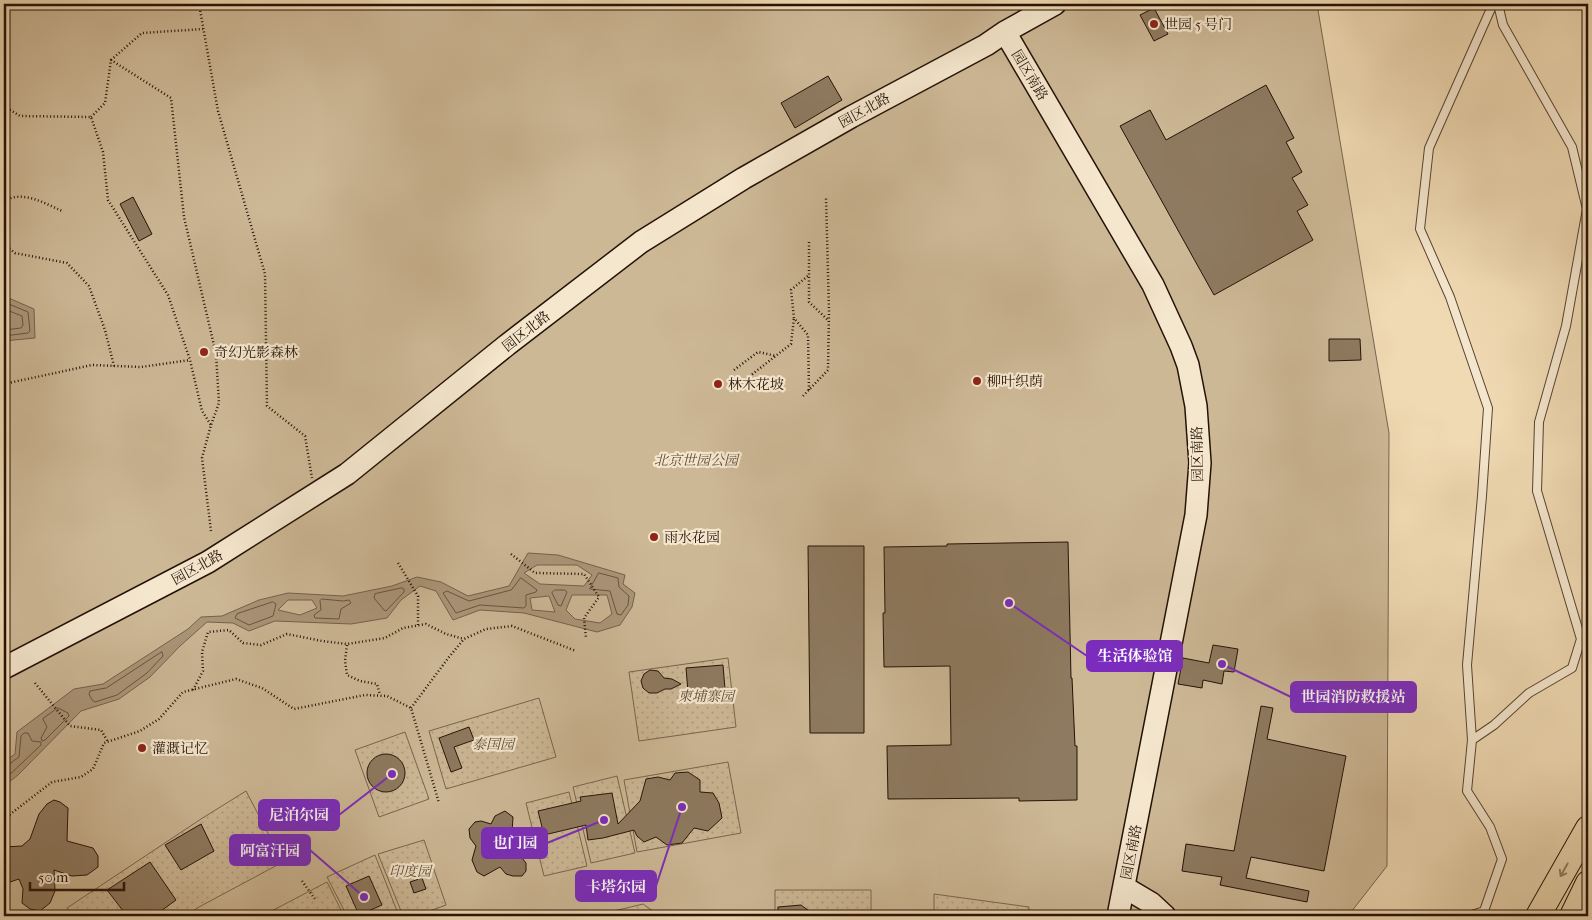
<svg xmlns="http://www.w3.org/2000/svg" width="1592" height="920" font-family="'IM FELL French Canon','Noto Serif SC',serif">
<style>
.green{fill:#cdb896;stroke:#78654e}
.garden{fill:url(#garden-dots);stroke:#78654e}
.water{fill:#ab9679;stroke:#75614b;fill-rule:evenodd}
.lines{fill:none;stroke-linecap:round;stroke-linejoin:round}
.shore{stroke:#685440;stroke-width:1}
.building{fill:#8e7a60;stroke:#241207}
.lane-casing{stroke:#574432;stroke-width:10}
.secondary-casing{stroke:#241207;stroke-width:24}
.primary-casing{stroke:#241207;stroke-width:26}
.path{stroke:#241207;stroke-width:2.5;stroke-dasharray:1 2.5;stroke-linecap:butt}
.lane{stroke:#f5e7ce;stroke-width:8}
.secondary{stroke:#f5e7ce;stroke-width:21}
.primary{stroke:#f0dab3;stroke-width:24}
.oneway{stroke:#948066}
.poi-dot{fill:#8f2418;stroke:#f5e7ce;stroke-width:2}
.labels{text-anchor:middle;stroke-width:4.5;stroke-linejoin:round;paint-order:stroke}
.poi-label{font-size:14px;fill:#241207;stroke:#f5e7ce;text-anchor:start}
.street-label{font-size:14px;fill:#241207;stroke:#f5e7ce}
.park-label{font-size:14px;font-style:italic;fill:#5f4c39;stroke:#f5e7ce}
.leader{fill:none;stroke:#7b2cbf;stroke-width:2}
.callout-dot{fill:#7b2cbf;stroke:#f5e7ce;stroke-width:2}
.callout{fill:#7b2cbf;stroke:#7b2cbf;stroke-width:2}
.callout-label{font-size:15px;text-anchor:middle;font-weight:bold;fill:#fff}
</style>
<defs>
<pattern id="garden-dots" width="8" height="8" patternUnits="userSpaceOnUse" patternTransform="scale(1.25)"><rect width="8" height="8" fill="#cdb896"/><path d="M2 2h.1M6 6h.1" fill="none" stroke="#b09d80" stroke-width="1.8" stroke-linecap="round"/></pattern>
</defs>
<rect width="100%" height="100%" fill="#f0dab3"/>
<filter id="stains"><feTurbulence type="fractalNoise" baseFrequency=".004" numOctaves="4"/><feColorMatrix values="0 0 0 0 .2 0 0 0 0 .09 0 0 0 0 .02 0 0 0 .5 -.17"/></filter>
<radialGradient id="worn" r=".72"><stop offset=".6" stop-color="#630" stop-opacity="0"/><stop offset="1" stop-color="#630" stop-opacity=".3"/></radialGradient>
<path class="green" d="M4,4H1317L1389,433L1387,866L1348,916H4Z"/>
<path class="garden" d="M728,658L736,727L639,741L629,672Z
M539,698L556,757L446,789L429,731Z
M405,732L429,799L379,817L355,750Z
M728,762L741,833L637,852L624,780Z
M617,776L635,853L591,863L573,787Z
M246,791L283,862L199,907L186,916H72L67,908L201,819Z
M569,792L587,866L544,876L526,803Z
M424,840L446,905L416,916H403L378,854Z
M375,855L399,916H347L327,877Z
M327,882L344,916H262Z
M775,890H871V916H775Z
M934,894L1029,907V916H934Z
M643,904L660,916H593Z"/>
<path class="water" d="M4,296L34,309L35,338L4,341Z
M528,553L558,555L625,575L623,584L635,593L632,607L620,625L597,632L524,613L480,610L453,620L436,591L420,586L401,600L387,618L351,624L275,621L249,631L233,623L207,622L180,646L150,677L119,699L81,711L18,775L4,786V762L15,754L17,732L74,689L103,684L188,629L201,617L222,616L259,600L288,593L343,596L392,586L417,577L441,582L468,596L509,586ZM537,565H577L592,575L584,586L540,584L524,573ZM572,595H607L612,614L600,623L575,619L566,610ZM549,596L555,612L532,610L530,598ZM288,600H312L317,608L300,615L278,610Z"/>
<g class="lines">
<path class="shore" d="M4,302L28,312L30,331L28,333L4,336
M4,309L22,316L23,325L21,328L4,330
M599,573L618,578L619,587L629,596L628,605L621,615L617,614L610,591L590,589Z
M521,578L537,590L536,592L526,595V606L524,608L480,605L456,613L443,593L447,591L469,601L511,590Z
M402,588L404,589V592L386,611L384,610L374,598L375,594Z
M555,590H565L567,592L561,606L558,605L552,593Z
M322,599L343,601L349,600L351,603L341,609L339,619L315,618L314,615L321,610L320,601Z
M273,602L276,604L273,616L249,625L235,618L237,614Z
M162,652L163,656L147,673L117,695L95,702L92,700L89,694L90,691L106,688Z
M58,708L68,713L69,716L45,740L42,741L41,738L47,727L43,719Z
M4,765H8L19,757L21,736L24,733H28L32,741L41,742V745L4,780"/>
</g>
<path class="building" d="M1154,8L1168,34L1154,41L1140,15Z
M828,76L842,100L795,128L781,103Z
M1266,85L1294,138L1286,142L1302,172L1292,178L1308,205L1297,211L1313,240L1214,295L1120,126L1150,110L1166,140Z
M133,197L152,234L139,241L120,204Z
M1329,339H1360L1361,360L1329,361Z
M1068,542L1071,678H1072L1075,746H1077V800L1019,801V798L888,799L887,746L951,745L950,666L884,667L883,613H885L884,547L947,546V544Z
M808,546H864V733H810Z
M1213,645L1238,649L1234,672L1224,671L1222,684L1203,680L1202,688L1178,684L1183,658L1209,663Z
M723,665L725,689L688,692L686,668Z
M650,670L658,671L664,678L672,679L681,684L671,689H665L657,693H649L643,688L641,681L644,674Z
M1261,706L1273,708L1267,739L1346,756L1324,871L1251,857L1246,878L1309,891L1307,902L1220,885L1222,877L1182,871L1186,844L1234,851Z
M469,727L474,740L454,747L462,768L451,772L439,738Z
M367 773a19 19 0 1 1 38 0a19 19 0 1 1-38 0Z
M688,772L700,780V792L713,793L719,803L722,818L708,831L694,828L682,843L667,845L656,837L644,842L637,836L634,830L603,838L588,840L586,825L544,835L538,811L581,801L580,797L612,793L618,824L640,801L646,779L658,777L670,780L675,773Z
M54,800L60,802L68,808L67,841L93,848L98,856V867L87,875L72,876L54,870L55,891L50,903L40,911L30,909L22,903L23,889L19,879L4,884V847L22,846L30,839L39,814L47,804Z
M505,811L513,817L512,832L507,845L518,853L526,863V871L522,876H513L506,874L500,867L484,876L477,872L472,860L476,846L470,838L469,829L475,822L481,821L491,824L495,816Z
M201,824L214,851L181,870L165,845Z
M150,862L176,900L154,916H127L107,890Z
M369,876L382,905L359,915L346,886Z
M422,878L426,889L414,893L410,882Z
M801,905L816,916H778V907Z"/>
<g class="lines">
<g class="lane-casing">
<path id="lane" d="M1472,740L1494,725L1529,693L1572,668L1581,639L1537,491L1539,422L1566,326L1587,209L1572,147L1503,25L1498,4
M1469,916L1484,911L1502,859L1490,827L1467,791L1472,740L1467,665L1482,496L1488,408L1450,297L1420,229L1429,148L1493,4"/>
</g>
<g class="secondary-casing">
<path id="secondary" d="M1005,32L1153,285L1181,346L1188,365L1196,406L1200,463L1196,515L1118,916
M4,668L208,562L347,474L507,345L641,242L744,178L851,117L986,45L1005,32L1055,4
M1124,887L1151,903L1165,916"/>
</g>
<g class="primary-casing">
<path id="primary" d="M1538,916L1588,828
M1572,916L1588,883"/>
</g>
<path class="path" d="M199,4L218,111L265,274L267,406L305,436L312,478
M111,60L142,33L203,29
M4,106L20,116L91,117L103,152L108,200L168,295L190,360L202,411L211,425L202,458L211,531
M91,117L105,103L111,60L171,98L184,217L216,354L219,403L211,425
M4,201C23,190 44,203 62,211
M809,242V302L829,321
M4,244L15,253L67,263L89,286L105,330L114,366
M734,370L758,352L776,356
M741,383L791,344L794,318
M4,384L92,365L141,367L190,360
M809,390L808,335L794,318L791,290L809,275
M803,396L828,370L829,311L826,197
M511,554L535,573L584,574L599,597L584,618L586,638
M398,563L418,596V625
M347,645L345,661L347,675L360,681L377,684L380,695
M35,683L70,726L101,730L108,742
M193,690L203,671L202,652L208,632L229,630L243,643L261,645L287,634L322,641L347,644L385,638L403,628L426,624L446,634L464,639
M411,708L449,657L464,639L486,629L512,626L576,651
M4,819L52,782L81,777L93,769L104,743L140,731L159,719L183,692L236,679L262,688L294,709L365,695L387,696L411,708L439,803
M302,881L315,899"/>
<use href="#lane" class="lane"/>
<use href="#secondary" class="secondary"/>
<use href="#primary" class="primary"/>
</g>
<defs><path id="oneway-shaft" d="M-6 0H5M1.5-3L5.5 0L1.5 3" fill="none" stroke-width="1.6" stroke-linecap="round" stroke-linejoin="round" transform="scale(1.25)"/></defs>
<use class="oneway" href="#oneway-shaft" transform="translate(1564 870) rotate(119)"/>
<g class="poi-dot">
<circle cx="1154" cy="24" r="5"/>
<circle cx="204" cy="352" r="5"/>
<circle cx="977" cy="381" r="5"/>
<circle cx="718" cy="384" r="5"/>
<circle cx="654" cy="537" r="5"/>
<circle cx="142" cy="748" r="5"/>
</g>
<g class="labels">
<g class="poi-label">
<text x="1164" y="29">世园 5 号门</text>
<text x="214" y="357">奇幻光影森林</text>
<text x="987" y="386">柳叶织荫</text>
<text x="728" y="389">林木花坡</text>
<text x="664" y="542">雨水花园</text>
<text x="152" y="753">灌溉记忆</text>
</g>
<g class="street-label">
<text transform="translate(1030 75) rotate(59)" y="5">园区南路</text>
<text transform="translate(864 110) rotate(-29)" y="5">园区北路</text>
<text transform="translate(526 331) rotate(-38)" y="5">园区北路</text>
<text transform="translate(1197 454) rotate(-91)" y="5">园区南路</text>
<text transform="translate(197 567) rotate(-29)" y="5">园区北路</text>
<text transform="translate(1131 852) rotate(-79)" y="5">园区南路</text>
</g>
<g class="park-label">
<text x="696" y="465">北京世园公园</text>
<text x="706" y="701">柬埔寨园</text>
<text x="493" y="749">泰国园</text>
<text x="410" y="876">印度园</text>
</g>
</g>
<path class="leader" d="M1009 603L1087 656M1222 664L1291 697M392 774L339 815M604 820L547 843M364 897L310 850M682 807L656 886"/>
<g class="callout-dot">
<circle cx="1009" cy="603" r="5"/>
<circle cx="1222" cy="664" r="5"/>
<circle cx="392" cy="774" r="5"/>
<circle cx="604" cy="820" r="5"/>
<circle cx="364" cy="897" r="5"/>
<circle cx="682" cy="807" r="5"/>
</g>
<g class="callout">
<rect x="1087" y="641" width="95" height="30" rx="5"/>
<rect x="1291" y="682" width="125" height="30" rx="5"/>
<rect x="259" y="800" width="80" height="30" rx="5"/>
<rect x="482" y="828" width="65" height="30" rx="5"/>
<rect x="230" y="835" width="80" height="30" rx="5"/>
<rect x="576" y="871" width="80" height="30" rx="5"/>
</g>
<g class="callout-label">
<text x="1135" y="661">生活体验馆</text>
<text x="1353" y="702">世园消防救援站</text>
<text x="299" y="820">尼泊尔园</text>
<text x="515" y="848">也门园</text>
<text x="270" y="856">阿富汗园</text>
<text x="616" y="892">卡塔尔园</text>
</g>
<rect width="1592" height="920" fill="none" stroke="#f0dab3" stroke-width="20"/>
<rect x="5" y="5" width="1582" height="910" fill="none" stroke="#241207" stroke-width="2.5"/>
<rect x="10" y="10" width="1572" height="900" fill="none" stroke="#241207"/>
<path d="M30 882v8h94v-8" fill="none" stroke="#241207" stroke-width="2.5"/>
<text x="38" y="882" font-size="15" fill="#241207" stroke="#f5e7ce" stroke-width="4" paint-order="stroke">50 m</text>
<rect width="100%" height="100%" filter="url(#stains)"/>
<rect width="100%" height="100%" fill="url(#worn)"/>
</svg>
